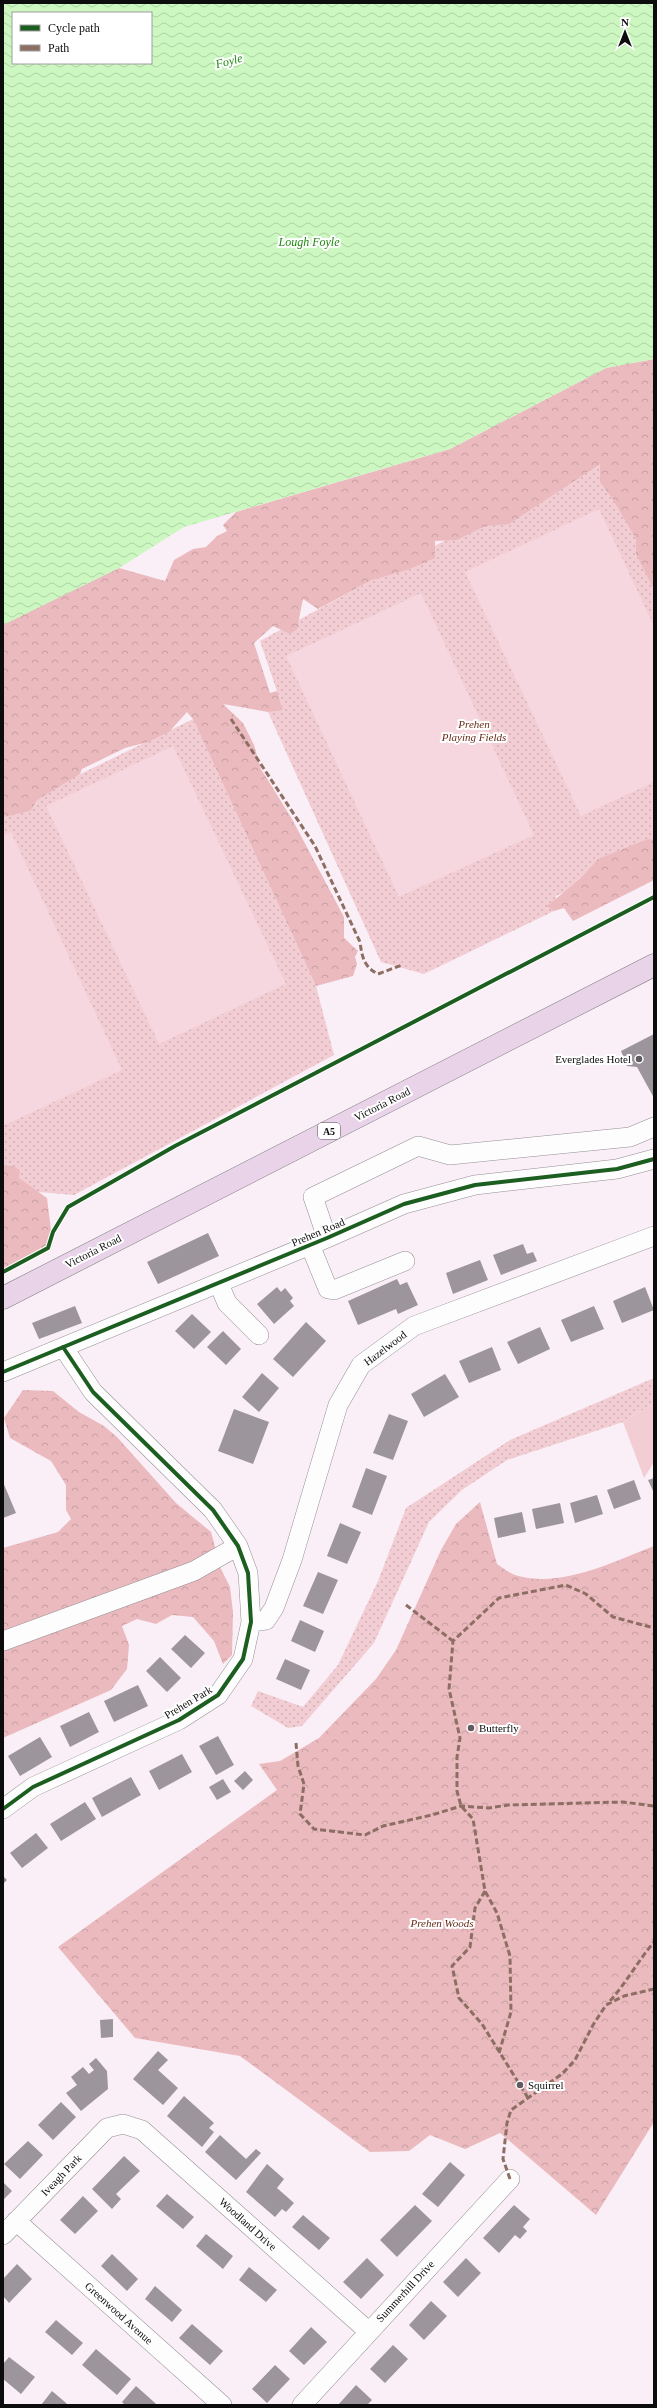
<svg xmlns="http://www.w3.org/2000/svg" width="657" height="2408" font-family="'Times New Roman',serif">
<style>
.grass{fill:url(#grass-dots)}
.forest{fill:url(#forest-crowns)}
.garden{fill:#f2cdd3}
.pitch{fill:#f6d7e0}
.water{fill:url(#water-waves);fill-rule:evenodd}
.building{fill:#9c959b}
.lines{fill:none;stroke-linecap:round;stroke-linejoin:round}
.minor-casing{stroke:#938e92;stroke-width:20}
.highway-casing{stroke:#807c7f;stroke-width:23}
.minor{stroke:#fefdfe;stroke-width:19}
.highway{stroke:#e8d3e9;stroke-width:22}
.quiet{stroke:#8d6e63;stroke-width:3;stroke-dasharray:6 3;stroke-linecap:butt}
.cycleway-casing{stroke:#fff;stroke-width:6}
.cycleway{stroke:#1b5e20;stroke-width:4}
.poi-dot{fill:#5f5b5e;stroke:#fff;stroke-width:1.5}
.labels{text-anchor:middle;stroke-width:4;stroke-linejoin:round;paint-order:stroke}
.shield{fill:#fff;stroke:#555;stroke-width:1}
.shield-label{font-size:10px;font-weight:bold;fill:#0c0c0c}
.park-label{font-size:11px;font-style:italic;fill:#672b18;stroke:#fff}
.poi-label{font-size:11px;fill:#0c0c0c;stroke:#fff;text-anchor:start}
.street-label{font-size:11px;fill:#0c0c0c;stroke:#fff}
.water-label{font-size:12px;font-style:italic;fill:#1b880d;stroke:#fff}
</style>
<defs>
<pattern id="grass-dots" width="8" height="8" patternUnits="userSpaceOnUse"><rect width="8" height="8" fill="#f2cdd3"/><path d="M2 2h.1M6 6h.1" fill="none" stroke="#ceafb4" stroke-width="1.8" stroke-linecap="round"/></pattern>
<pattern id="forest-crowns" width="20" height="18" patternUnits="userSpaceOnUse"><rect width="20" height="18" fill="#ebbabe"/><path d="M2 6a3 3 0 1 1 6 0M12 15a3 3 0 1 1 6 0" fill="none" stroke="#c89fa2"/></pattern>
<pattern id="water-waves" width="16" height="10" patternUnits="userSpaceOnUse"><rect width="16" height="10" fill="#ccf7c1"/><path d="M0 5q4-4 8 0t8 0" fill="none" stroke="#aed3a5"/></pattern>
</defs>
<rect width="100%" height="100%" fill="#faeff7"/>
<path class="grass" d="M604,454L654,553V852L556,896L554,911L424,974L381,962L268,712L283,709L260,641Z
M193,719L316,986L334,1055L74,1195L3,1189V812Z
M654,1378V1403L623,1422L507,1460L462,1490L429,1522L374,1643L302,1726L288,1728L251,1706L258,1691L303,1707L338,1665L378,1581L406,1508L510,1440Z"/>
<path class="forest" d="M654,359V590L636,554V539L612,498L600,482V464L509,524L485,526L457,540L435,541V558L407,570L372,580L318,609L303,599L297,629L290,634L273,626L254,643L270,693L277,691L283,710L268,712L223,704L243,723L254,745L261,769L292,819L344,917V938L358,951L355,957L357,964L353,976L316,986L193,719L187,712L170,731L148,742L125,748L82,769L80,774L37,800L30,811L3,817V625L9,621L119,568L165,581L174,560L193,549L206,547L217,536L227,531L223,525L236,512L450,449L606,368Z
M648,839L654,840V880L573,921L564,908L554,911L547,906L581,878L598,859Z
M3,1166H14L20,1171L19,1178L47,1198L51,1230L47,1246L3,1269Z
M23,1390L53,1391L79,1412L104,1426L117,1437L176,1503L211,1532L221,1569L230,1587L233,1612L232,1655L223,1664L214,1641L193,1617L172,1615L156,1624L137,1619L122,1626L129,1645L127,1669L111,1690L3,1738V1548L58,1532L71,1519L66,1510V1485L51,1461L10,1438L4,1418Z
M480,1502L497,1564C503,1568 509,1573 515,1575C560,1589 613,1562 654,1546V2122L596,2215L500,2133L465,2149L430,2135L409,2151L370,2152L240,2056L135,2038L58,1947L277,1790L259,1764L280,1761L319,1738L376,1679L396,1650L441,1550L456,1524Z"/>
<path class="garden" d="M654,1403V1462L644,1478L623,1422Z"/>
<path class="pitch" d="M599,509L654,626V782L581,816L465,572Z
M421,593L534,835L399,897L286,656Z
M173,746L286,984L159,1044L46,806Z
M11,832L122,1070L3,1126V836Z"/>
<path class="water" d="M3,3H654V359L606,368L450,449L184,527L119,568L3,625ZM13,13H151V63H13Z"/>
<path class="building" d="M654,1034V1098L637,1067L627,1066L621,1051Z
M208,1233L219,1256L158,1284L147,1262Z
M523,1244L527,1254L533,1252L537,1261L501,1275L493,1255Z
M480,1260L488,1280L453,1294L446,1273Z
M397,1279L400,1285L407,1282L418,1305L398,1314L396,1309L358,1325L348,1301Z
M277,1287L281,1292L285,1288L293,1298L290,1301L294,1306L274,1324L257,1304Z
M645,1287L654,1310L622,1323L613,1301Z
M75,1306L82,1323L39,1339L32,1323Z
M594,1306L604,1329L571,1342L561,1320Z
M192,1314L211,1332L194,1349L175,1331Z
M306,1322L326,1341L293,1377L273,1359Z
M540,1327L550,1349L518,1364L507,1342Z
M223,1331L241,1349L226,1365L207,1347Z
M492,1347L501,1370L469,1383L459,1361Z
M262,1373L279,1388L259,1412L242,1397Z
M445,1374L459,1397L424,1417L411,1394Z
M234,1409L269,1422L253,1464L218,1451Z
M389,1414L408,1421L393,1460L373,1453Z
M366,1468L387,1476L372,1515L352,1507Z
M654,1478V1493L648,1480Z
M634,1480L641,1499L614,1509L607,1490Z
M3,1482L16,1513L3,1518Z
M597,1495L603,1514L575,1523L570,1503Z
M560,1503L564,1523L536,1529L532,1509Z
M522,1512L526,1532L498,1538L494,1518Z
M340,1523L361,1532L347,1564L327,1556Z
M318,1572L338,1580L323,1614L303,1606Z
M300,1620L324,1631L315,1652L291,1641Z
M185,1635L205,1653L191,1668L171,1649Z
M160,1657L181,1678L167,1692L146,1671Z
M285,1659L310,1670L301,1690L276,1679Z
M138,1685L148,1706L114,1722L104,1701Z
M89,1712L99,1732L70,1747L60,1726Z
M218,1736L234,1765L216,1775L199,1746Z
M40,1737L52,1757L20,1776L8,1756Z
M182,1754L192,1772L159,1790L149,1771Z
M245,1771L253,1780L243,1790L234,1781Z
M131,1777L141,1795L102,1817L92,1798Z
M223,1779L231,1792L217,1800L209,1787Z
M85,1802L96,1819L61,1841L50,1824Z
M36,1833L48,1848L22,1868L10,1853Z
M3,1876L7,1880L3,1884Z
M113,2019V2037L101,2038L100,2020Z
M158,2051L168,2060L158,2070L178,2088L163,2105L133,2079Z
M96,2058L107,2071L108,2089L81,2111L66,2093L77,2085L71,2077L83,2067L89,2074L94,2070L89,2064Z
M184,2096L214,2123L209,2128L214,2132L202,2147L167,2116Z
M61,2102L76,2117L53,2140L38,2125Z
M220,2135L246,2159L256,2149L261,2153L236,2180L205,2152Z
M28,2141L43,2155L20,2179L4,2164Z
M124,2156L140,2171L116,2194L121,2199L112,2209L92,2189Z
M450,2162L465,2175L438,2207L422,2194Z
M267,2164L284,2179L277,2188L294,2203L286,2212L282,2209L275,2217L246,2192Z
M3,2182L12,2191L3,2200Z
M167,2194L194,2217L183,2229L156,2206Z
M83,2196L98,2211L75,2234L60,2220Z
M415,2205L432,2221L397,2257L380,2240Z
M514,2205L530,2219L523,2227L527,2231L520,2239L515,2235L499,2253L483,2238Z
M303,2215L330,2238L319,2250L292,2227Z
M206,2234L233,2256L223,2269L196,2246Z
M112,2254L138,2279L127,2291L101,2266Z
M367,2258L384,2275L361,2299L343,2282Z
M466,2258L481,2273L458,2297L443,2282Z
M17,2264L32,2279L9,2303L3,2296V2279Z
M249,2267L277,2290L266,2302L239,2280Z
M155,2286L182,2310L172,2322L145,2299Z
M431,2301L447,2316L424,2340L409,2325Z
M56,2320L83,2343L72,2355L45,2332Z
M192,2324L223,2351L210,2365L179,2338Z
M311,2327L327,2342L304,2365L289,2351Z
M393,2345L408,2359L385,2383L370,2369Z
M96,2349L131,2379L117,2395L82,2365Z
M9,2357L35,2377L21,2394L3,2379V2364Z
M275,2365L290,2379L267,2403L252,2389Z
M356,2385L372,2400L367,2405H338Z
M136,2386L154,2402L157,2405H125L122,2402Z
M52,2391L65,2402L68,2405H41Z"/>
<g class="lines">
<g class="minor-casing">
<path id="minor" d="M327,1238L313,1197L418,1146L450,1155L630,1137L654,1127
M310,1245L328,1289L334,1290L405,1261
M219,1284L227,1303L259,1335
M3,1372L327,1238L404,1204L475,1185L617,1169L654,1159
M251,1622L266,1620L274,1608L292,1560L338,1405L361,1365L414,1326L654,1236
M3,1641L194,1571L238,1546
M3,1809L33,1787L179,1720L218,1695L243,1659L251,1622L248,1573L238,1546L213,1510L93,1392L63,1347
M16,2221L222,2405
M3,2235L107,2128L123,2124L142,2130L368,2331
M302,2405L510,2179"/>
</g>
<g class="highway-casing">
<path id="highway" d="M3,1298L654,965"/>
</g>
<use href="#minor" class="minor"/>
<use href="#highway" class="highway"/>
<path class="quiet" d="M231,719L315,846L360,942C362,957 364,967 378,974L402,965
M406,1605L453,1641
M296,1743L298,1766L304,1784L300,1814L314,1829L365,1835L383,1826L432,1815L461,1806L489,1808L508,1805L623,1802L654,1806
M485,1891L475,1908L470,1947L452,1966L459,1998L482,2024L528,2098
M610,2001C626,1983 638,1961 654,1942
M499,2053L511,2012L510,1956L497,1913L485,1891L473,1819L461,1806L457,1791V1757L460,1738L449,1689L453,1641L499,1598L566,1585L586,1594L613,1617L654,1628
M510,2179L503,2159L507,2123L511,2110L562,2074L575,2060L593,2025L606,2005L624,1996L654,1989"/>
<g class="cycleway-casing">
<path id="cycleway" d="M3,1272L48,1248L53,1232L68,1207L175,1146L654,897
M3,1372L327,1238L404,1204L475,1185L617,1169L654,1159
M3,1809L33,1787L179,1720L218,1695L243,1659L251,1622L248,1573L238,1546L213,1510L93,1392L63,1347"/>
</g>
<use href="#cycleway" class="cycleway"/>
</g>
<g class="poi-dot">
<circle cx="639" cy="1059" r="4"/>
<circle cx="471" cy="1728" r="4"/>
<circle cx="520" cy="2085" r="4"/>
</g>
<g class="labels">
<rect class="shield" x="318" y="1123" width="22" height="16" rx="3"/>
<g class="shield-label">
<text x="329" y="1135">A5</text>
</g>
<g class="park-label">
<text x="474" y="728">Prehen<tspan x="474" dy="13">Playing Fields</tspan></text>
<text x="442" y="1927">Prehen Woods</text>
</g>
<g class="poi-label">
<text x="631" y="1063" text-anchor="end">Everglades Hotel</text>
<text x="479" y="1732">Butterfly</text>
<text x="528" y="2089">Squirrel</text>
</g>
<g class="street-label">
<text transform="translate(382 1104) rotate(-27)" y="4">Victoria Road</text>
<text transform="translate(318 1232) rotate(-23)" y="4">Prehen Road</text>
<text transform="translate(93 1251) rotate(-27)" y="4">Victoria Road</text>
<text transform="translate(385 1348) rotate(-37)" y="4">Hazelwood</text>
<text transform="translate(188 1702) rotate(-31)" y="4">Prehen Park</text>
<text transform="translate(61 2175) rotate(-46)" y="4">Iveagh Park</text>
<text transform="translate(248 2224) rotate(42)" y="4">Woodland Drive</text>
<text transform="translate(405 2291) rotate(-47)" y="4">Summerhill Drive</text>
<text transform="translate(119 2313) rotate(42)" y="4">Greenwood Avenue</text>
</g>
<g class="water-label">
<text transform="translate(229 61) rotate(-14)" y="4">Foyle</text>
<text x="309" y="246">Lough Foyle</text>
</g>
</g>
<rect width="657" height="2408" fill="none" stroke="#0c0c0c" stroke-width="8"/>
<rect x="12" y="12" width="140" height="52" fill="#ffffff" stroke="#9e9e9e"/>
<rect x="20" y="25" width="20" height="6" fill="#1b5e20" stroke="#9e9e9e"/>
<text x="48" y="32" font-size="12" fill="#0c0c0c">Cycle path</text>
<rect x="20" y="45" width="20" height="6" fill="#8d6e63" stroke="#9e9e9e"/>
<text x="48" y="52" font-size="12" fill="#0c0c0c">Path</text>
<g transform="translate(625 32)" stroke="#ffffff" stroke-width="3" paint-order="stroke">
<path d="M0-3L7 15L0 10L-7 15Z" fill="#0c0c0c"/>
<text y="-6" font-size="11" font-weight="bold" text-anchor="middle" fill="#0c0c0c">N</text>
</g>
</svg>
